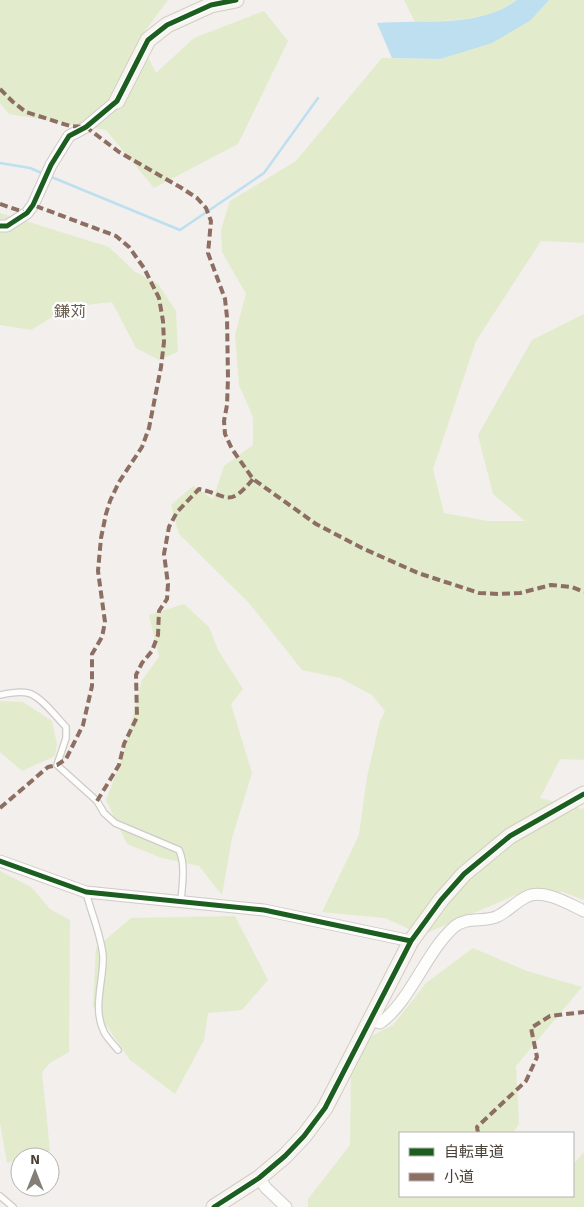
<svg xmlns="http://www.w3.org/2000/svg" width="584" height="1207" font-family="Signika,'Noto Sans JP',sans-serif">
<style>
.green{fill:#e2eccc}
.water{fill:#bddff0}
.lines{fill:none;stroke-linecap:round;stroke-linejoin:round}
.stream{stroke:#bddff0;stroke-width:2.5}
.lane-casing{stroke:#cecbc8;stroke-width:8}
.street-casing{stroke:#cecbc8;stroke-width:13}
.secondary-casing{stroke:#d2ccc3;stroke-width:17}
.lane{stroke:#fdfdfc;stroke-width:5.5}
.street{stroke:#fdfdfc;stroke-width:11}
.secondary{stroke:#f7f5f0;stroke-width:15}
.quiet{stroke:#8d6e63;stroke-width:4;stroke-dasharray:8 4;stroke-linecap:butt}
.cycleway-casing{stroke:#fff;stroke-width:8}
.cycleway{stroke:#1b5e20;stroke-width:5}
.labels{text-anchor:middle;stroke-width:4.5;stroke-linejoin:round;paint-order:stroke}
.quarter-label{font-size:16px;fill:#6c5e4f;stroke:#fff}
</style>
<rect width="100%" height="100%" fill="#f2efec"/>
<path class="green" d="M0,0H168L139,39L156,73L194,38L264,11L288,41L238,144L154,188L106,130L9,114L0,103Z
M404,0H517C487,22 450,20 415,22Z
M549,0H584V243L541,241L476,341L433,469L444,513L487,521H525L493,494L478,435L532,340L584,314V760L560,759L540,798L582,809L584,807V900L563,892L525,891L422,935L385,918L322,912L359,835L367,777L380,721L385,711L372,695L340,678L302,670L249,603L179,534L171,505L193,486L213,499L224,466L253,445V417L239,385L235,335L246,294L222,252L221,230L230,201L296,161L382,58L440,59L531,20Z
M0,213L109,247L134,271L158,284L176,311L178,352L159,360L136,348L112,302L69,307L31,330L0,325Z
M184,604L209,627L218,650L243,689L231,704L252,773L232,838L222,895L199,866L162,858L127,844L106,800L123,755L142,680L159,657L149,615Z
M0,701L23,702L52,721L57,744L55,756L22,771L0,752Z
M0,871L31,887L50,909L70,920L69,1052L50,1063L42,1072L50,1151L28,1157H20V1159L7,1163L0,1123Z
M235,916L268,980L242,1010L208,1013L204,1040L175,1094L130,1060L93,1006L96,948L131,918Z
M473,948L527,971L582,987L516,1066L519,1124L513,1133H400V1196H573V1165L584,1152V1207H308V1199L350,1145L351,1070L372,1036L393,1025L426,983Z"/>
<path class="water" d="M517,0H549L531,20L492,43L440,59L392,58L377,23C422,19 478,29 517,0Z"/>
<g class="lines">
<path class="stream" d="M0,163L30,168L44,174
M49,176L180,230L264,173L318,98"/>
<g class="lane-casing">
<path id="lane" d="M0,695C9,693 19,691 28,693C41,696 57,718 66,727V738L57,765L97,801L104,813L115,823L179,850C186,865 182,885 181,902
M86,892C91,913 101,934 103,956C104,980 92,1008 104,1032C107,1038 114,1045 118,1050
M0,1196L13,1207"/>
</g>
<g class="street-casing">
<path id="street" d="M0,226H7L27,213L33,205L51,165L69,136L86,127L117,101
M0,861L86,892L264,910L411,941
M371,1020L380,1023C410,1002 426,952 454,927C466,916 485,923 498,916C508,911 516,902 526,897C543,888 569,904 584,911
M259,1178L266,1188L286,1207"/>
</g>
<g class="secondary-casing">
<path id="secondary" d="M117,101L148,40L167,25L211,5L236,0
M214,1207L259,1178L285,1156L304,1136L325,1108L411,941L441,900L464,874L510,836L584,794"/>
</g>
<use href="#lane" class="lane"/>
<use href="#street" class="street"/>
<use href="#secondary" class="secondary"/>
<path class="quiet" d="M0,89L13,102L26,112L70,126L86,127L119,152L180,187L197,198L206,208L211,221L208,253L225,299L227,317L228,378L227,405L224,421L225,434L232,449L253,479L316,524L362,548L418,573L479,593L499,594L520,593L551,585L572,587L584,592
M0,204L27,213
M97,801L119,765L124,744L137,717L136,675L142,663L152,651L158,635L159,611L167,599L168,584L164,554L169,527L177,512L199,489C228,495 228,509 253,479
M0,808L48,767L57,765L66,759L83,725L92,686V654L102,637L105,622L98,571L101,538L106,514L110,501L119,482L142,447L149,428L161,367L164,342L163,321L159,298L144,268L129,247L116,236L33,205
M478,1133L477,1127L526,1081L537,1057L531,1028L550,1016L584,1012"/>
<g class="cycleway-casing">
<path id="cycleway" d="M0,226H7L27,213L33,205L51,165L69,136L86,127L117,101L148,40L167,25L211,5L236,0
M0,861L86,892L264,910L411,941
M214,1207L259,1178L285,1156L304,1136L325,1108L411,941L441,900L464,874L510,836L584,794"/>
</g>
<use href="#cycleway" class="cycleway"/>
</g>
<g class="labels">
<g class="quarter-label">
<text x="70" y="317">鎌苅</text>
</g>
</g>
<rect x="399" y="1132" width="175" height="65" fill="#ffffff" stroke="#b6b3af"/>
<rect x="409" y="1148" width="25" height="8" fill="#1b5e20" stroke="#b6b3af"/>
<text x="444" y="1157" font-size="15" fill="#494137">自転車道</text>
<rect x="409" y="1173" width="25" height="8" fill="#8d6e63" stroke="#b6b3af"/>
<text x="444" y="1182" font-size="15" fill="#494137">小道</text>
<g transform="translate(35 1172)"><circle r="24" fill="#ffffff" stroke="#b6b3af"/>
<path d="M0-4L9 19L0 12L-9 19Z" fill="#847e76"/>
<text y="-8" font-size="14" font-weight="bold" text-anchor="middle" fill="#494137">N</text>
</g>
</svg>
